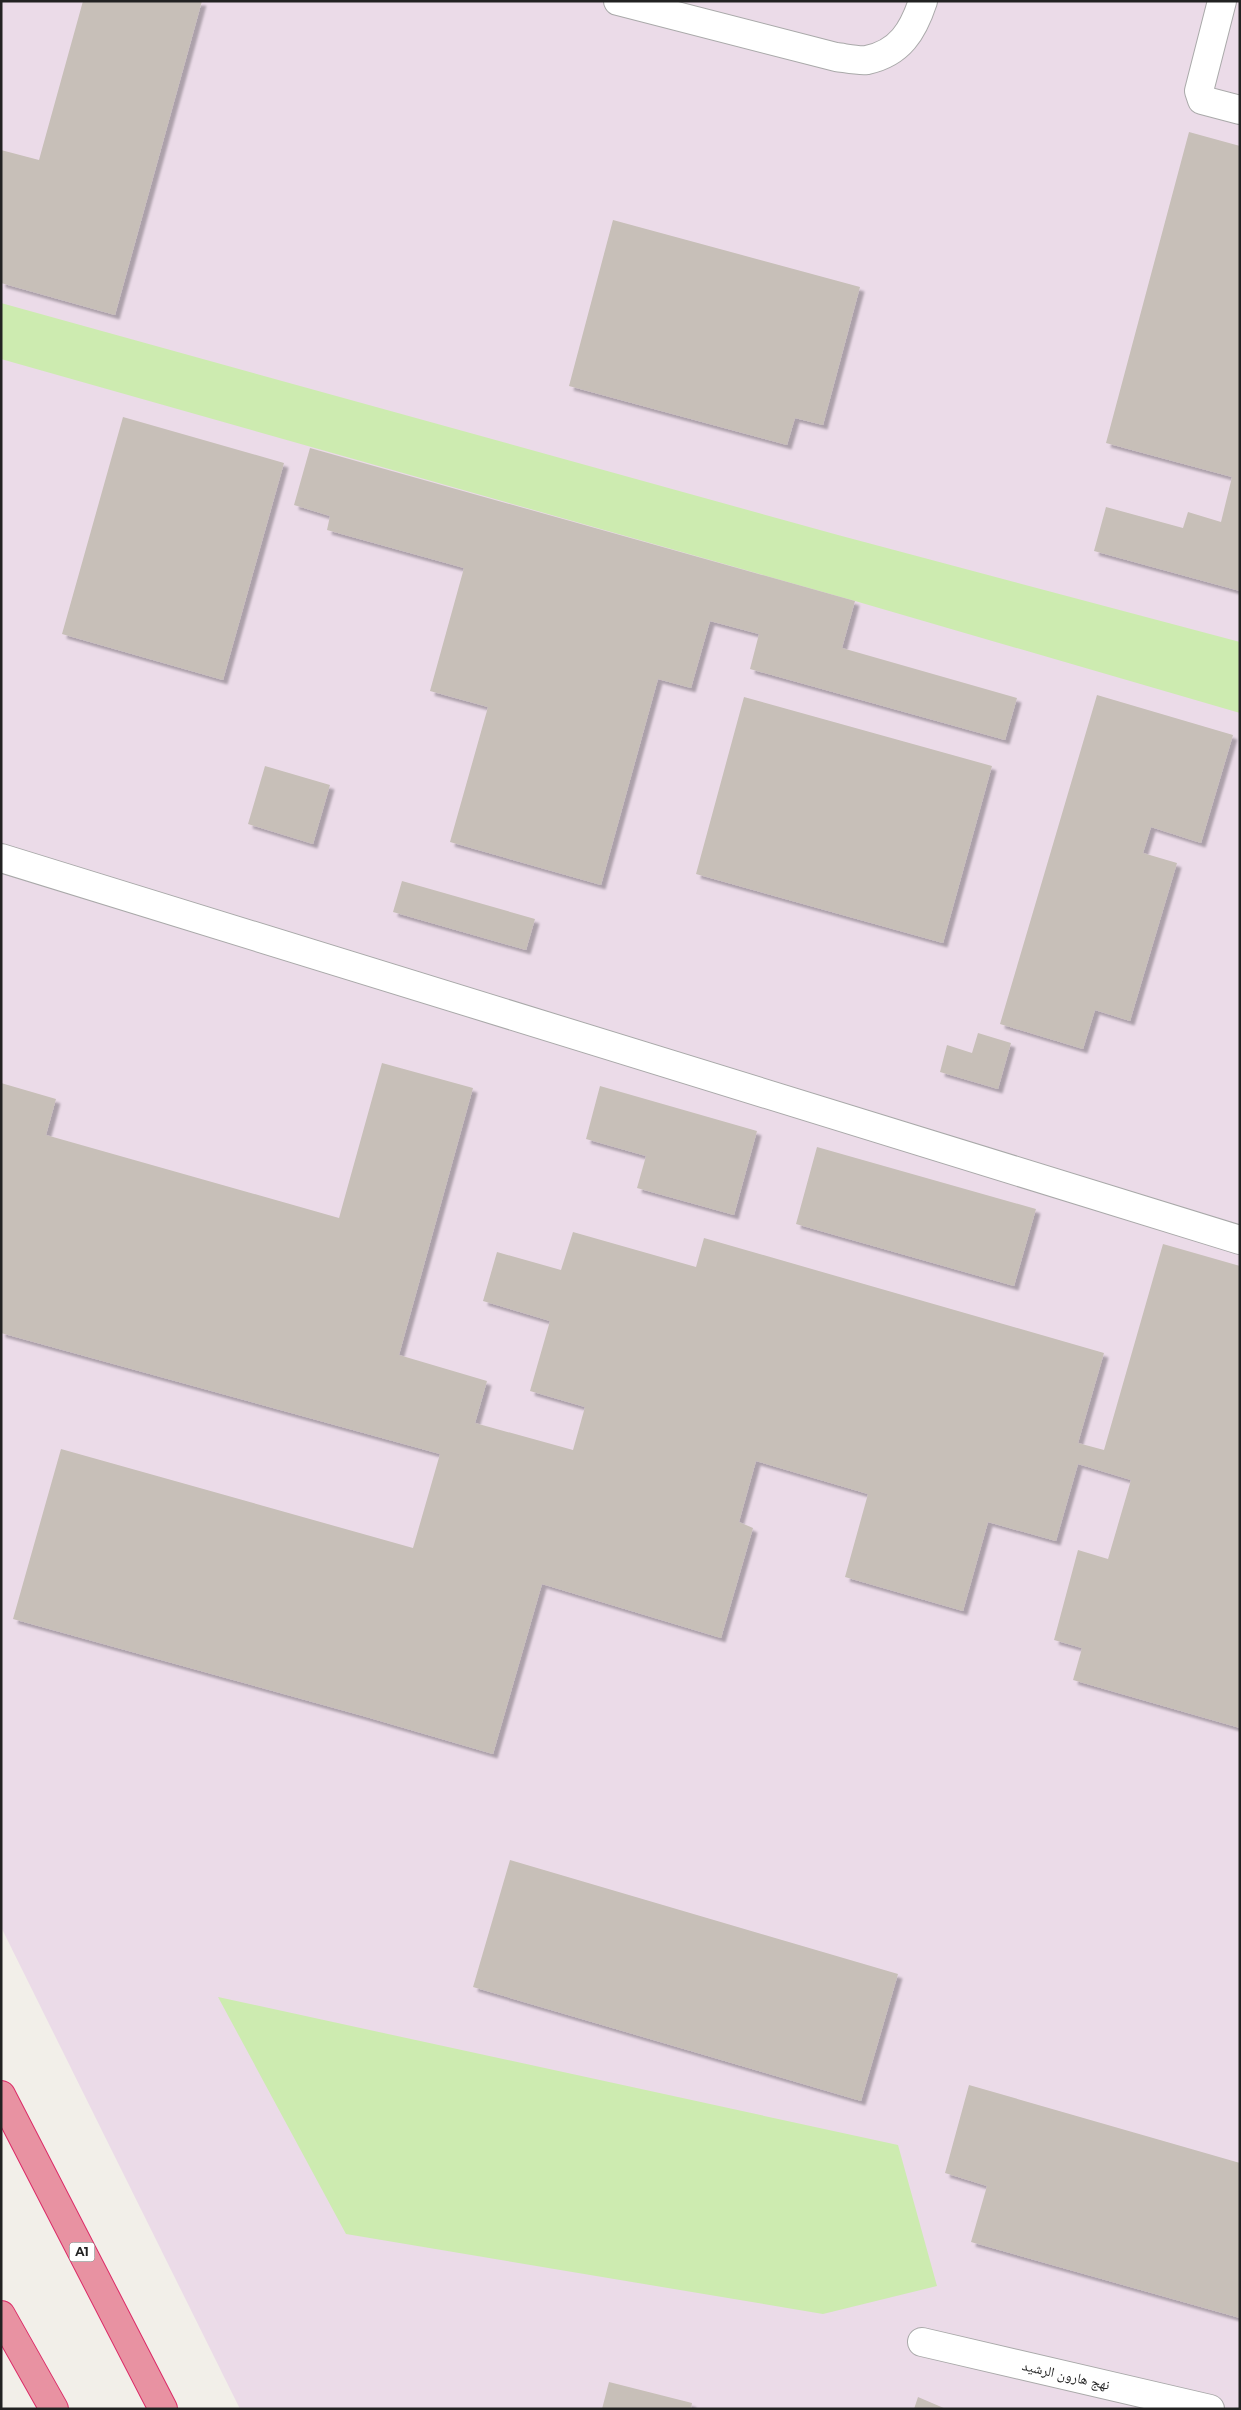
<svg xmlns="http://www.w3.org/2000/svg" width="1241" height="2410" font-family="Montserrat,'Noto Naskh Arabic',sans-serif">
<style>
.industrial{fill:#ebdbe8}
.grass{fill:#cdebb0}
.building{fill:#c7bfb8;filter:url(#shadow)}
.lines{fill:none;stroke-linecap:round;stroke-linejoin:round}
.minor-casing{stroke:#a9a9a9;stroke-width:30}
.highway-casing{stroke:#dc2a67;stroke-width:30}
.minor{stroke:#fff;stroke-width:28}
.highway{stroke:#e892a2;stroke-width:28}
.labels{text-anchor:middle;stroke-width:5;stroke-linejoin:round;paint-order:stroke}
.shield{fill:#fff;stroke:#646464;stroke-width:1}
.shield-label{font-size:12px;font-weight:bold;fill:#222}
.street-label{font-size:14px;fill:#222;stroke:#fff}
</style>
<defs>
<filter id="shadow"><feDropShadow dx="4.5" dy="4.5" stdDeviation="1" flood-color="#0004"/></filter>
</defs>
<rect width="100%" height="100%" fill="#f2efe9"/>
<path class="industrial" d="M1,1H1240V2409H240L1,1927Z"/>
<path class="grass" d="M1,303L838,535L1240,642V713L855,601L1,359Z
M218,1997L898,2145L937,2286L823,2314L346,2234Z"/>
<path class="building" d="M83,1H202L115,315L1,283V150L39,160Z
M1189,132L1240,146V591L1094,551L1106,507L1183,528L1188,512L1221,522L1232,477L1106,443Z
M613,220L860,287L823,425L795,418L787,445L569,386Z
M123,417L284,463L223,680L62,634Z
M310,448L855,601L842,648L1017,698L1005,740L750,669L759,634L710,621L691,688L658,679L601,885L450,842L488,707L430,691L464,568L327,530L330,516L294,505Z
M1097,695L1233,735L1201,843L1151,827L1143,853L1177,863L1130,1021L1095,1010L1083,1049L1000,1024Z
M744,697L992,766L943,943L696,874Z
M265,766L330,785L313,844L248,824Z
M402,881L535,919L526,950L393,912Z
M978,1033L1011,1043L998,1089L940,1072L947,1045L972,1053Z
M382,1063L473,1088L399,1355L487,1381L475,1423L573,1450L585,1407L530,1391L550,1321L483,1301L497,1252L561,1270L573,1232L696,1267L704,1238L1104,1353L1078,1443L1104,1450L1163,1244L1240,1266V1728L1073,1680L1082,1648L1054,1640L1078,1550L1108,1559L1131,1480L1078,1464L1056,1541L988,1522L963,1611L845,1577L868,1494L756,1461L739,1522L753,1528L721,1638L542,1584L493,1754L363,1716L13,1619L61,1449L413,1548L440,1454L1,1333V1083L56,1099L46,1135L339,1218Z
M600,1086L757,1131L734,1215L637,1188L646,1156L586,1139Z
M817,1147L1036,1209L1014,1286L796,1224Z
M510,1860L898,1974L861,2101L473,1987Z
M969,2085L1240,2163V2318L971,2242L987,2186L945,2173Z
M609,2382L692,2403L691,2409H602Z
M918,2397L946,2409H914Z"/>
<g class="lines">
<g class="minor-casing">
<path id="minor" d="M618,1L836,57C845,58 858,61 867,60C900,53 913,31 923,1
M1222,1L1199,91L1202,100L1240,110
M1,858L1240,1240
M922,2342L1210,2409"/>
</g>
<g class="highway-casing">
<path id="highway" d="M1,2095L163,2409
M1,2315L54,2409"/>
</g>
<use href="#minor" class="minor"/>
<use href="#highway" class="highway"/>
</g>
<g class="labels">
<rect class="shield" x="69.5" y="2242.5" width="25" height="19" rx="4"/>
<g class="shield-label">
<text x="82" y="2256">A1</text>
</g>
<g class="street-label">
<text transform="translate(1066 2375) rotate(13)" y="5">نهج هارون الرشيد</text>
</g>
</g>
<rect width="1241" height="2410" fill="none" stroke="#222222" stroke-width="5"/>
</svg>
